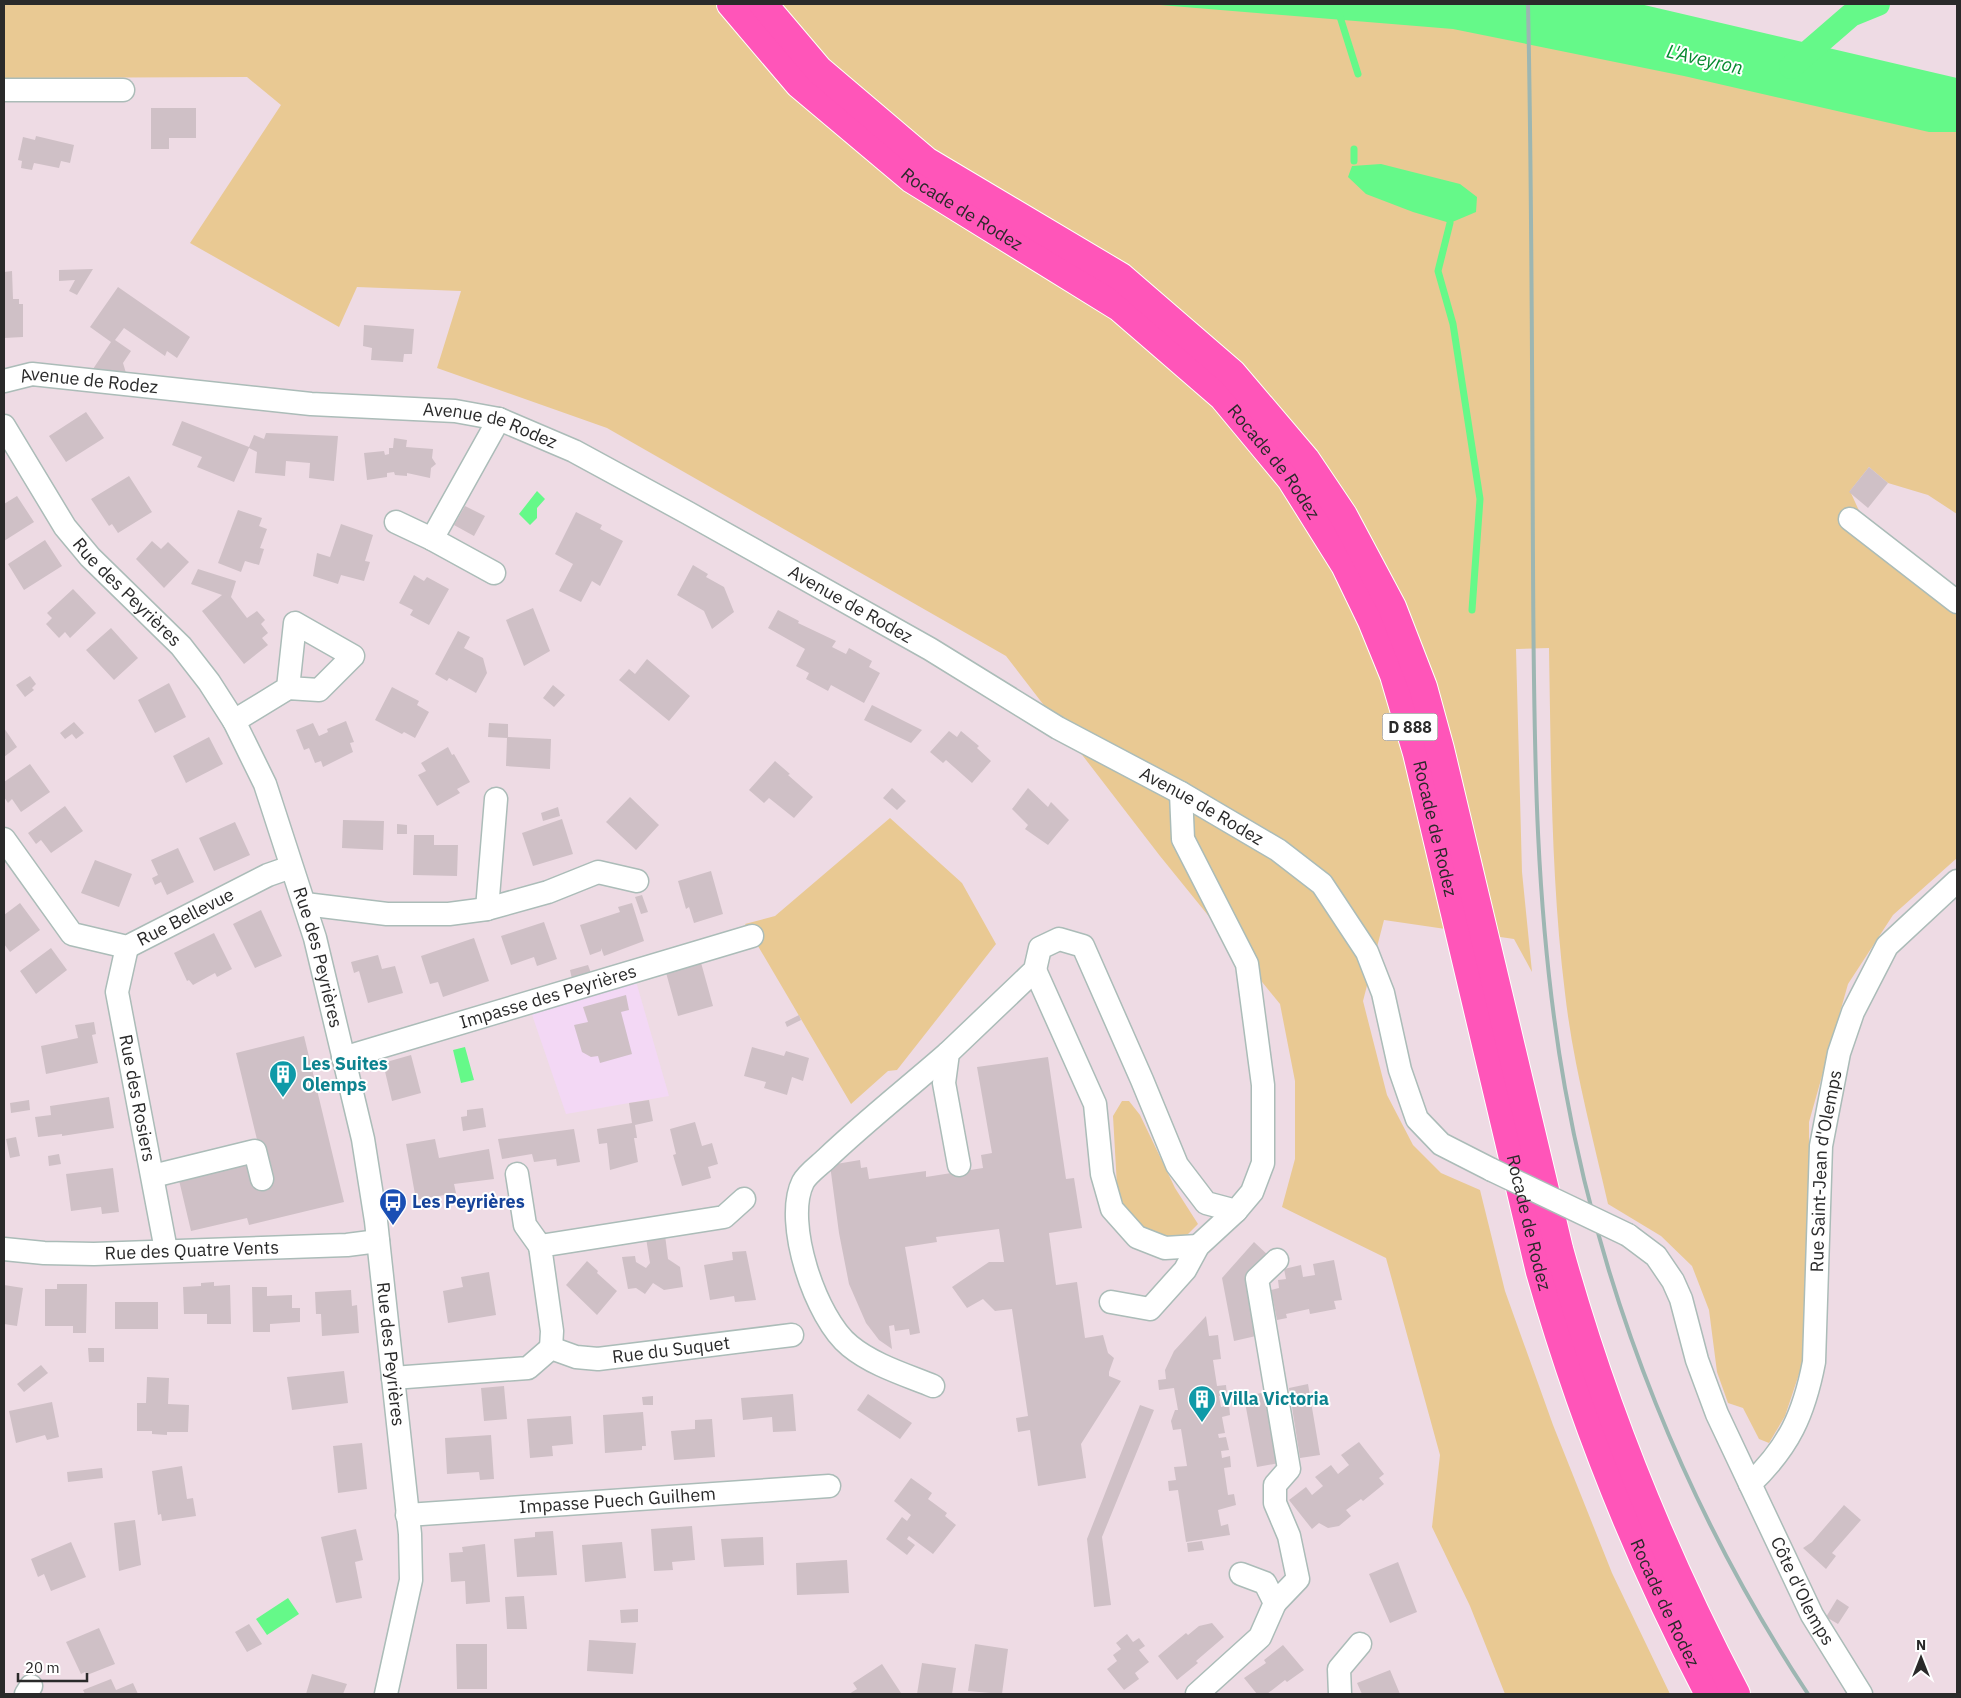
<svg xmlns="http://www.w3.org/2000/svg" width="1961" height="1698" font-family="'IBM Plex Sans',sans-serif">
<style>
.medical{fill:#f3d8f5}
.green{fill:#e9c993}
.water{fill:#65f989}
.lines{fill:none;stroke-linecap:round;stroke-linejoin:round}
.stream{stroke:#65f989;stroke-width:7}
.canal{stroke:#65f989;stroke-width:24}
.building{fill:#cfc0c6}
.minor-casing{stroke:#abbcb8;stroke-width:25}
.highway-casing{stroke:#fff;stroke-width:30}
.minor{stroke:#fff;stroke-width:22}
.highway{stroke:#ff55b9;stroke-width:28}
.rail{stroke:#9db6b2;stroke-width:4}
.minor-bridge-casing{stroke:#abbcb8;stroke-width:25;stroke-linecap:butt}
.minor-bridge{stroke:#fff;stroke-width:22}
.labels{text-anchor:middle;stroke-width:4;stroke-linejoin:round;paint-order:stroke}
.shield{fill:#fff;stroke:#6a6a6a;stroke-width:1}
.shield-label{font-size:16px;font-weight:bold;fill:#2a2a2a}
.street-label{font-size:18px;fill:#2a2a2a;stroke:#fff}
.culture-label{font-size:18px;font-weight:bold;fill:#0d838f;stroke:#fff;text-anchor:start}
.transit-label{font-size:18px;font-weight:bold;fill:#164399;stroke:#fff;text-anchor:start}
.water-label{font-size:19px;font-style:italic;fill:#05892f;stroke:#fff}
</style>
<rect width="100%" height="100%" fill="#eedbe4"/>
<path class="medical" d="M633,971L669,1096L566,1114L528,1003Z"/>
<path class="green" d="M4,4H1632L1957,109V514L1928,495L1888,483L1869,467L1850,491L1877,550L1957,614V858L1893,915L1848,984L1809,1122V1261L1803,1362L1785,1416L1769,1443L1759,1439L1743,1408L1728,1403L1717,1372L1709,1310L1692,1266L1661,1236L1608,1204C1592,1134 1573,1064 1565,993C1551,879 1551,763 1549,648L1516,649L1522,872L1532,972L1514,939L1384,920L1363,1001L1387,1095L1413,1145L1441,1173L1480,1190L1505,1291L1553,1425L1612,1573L1670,1694H1505L1470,1606L1432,1527L1440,1455L1386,1258L1282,1207L1295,1159V1081L1280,1004L1160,856L1006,656L607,428L437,368L461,291L357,287L339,327L190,243L281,105L247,77L4,78Z
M890,818L962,883L996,944L897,1070L888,1071L851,1104L745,924L775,916Z
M1122,1101H1129L1140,1115L1175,1188L1198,1224L1185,1237H1168L1142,1230L1124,1212L1117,1186L1113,1116Z"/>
<path class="water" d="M1148,4H1640L1957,78V132H1929L1684,76L1453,29Z
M1381,164L1460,184L1477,197L1476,212L1450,223L1413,212L1366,194L1348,177L1352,166Z
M537,491L545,499L537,508V518L530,525L519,514Z
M465,1047L474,1080L461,1083L453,1050Z
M288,1598L299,1614L267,1635L256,1619Z"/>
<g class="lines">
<path class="stream" d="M1336,4L1358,74
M1354,149V161
M1450,223L1438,271L1453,324L1480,499L1472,610"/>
<path class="canal" d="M1791,67L1851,15L1878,4"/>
</g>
<path class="building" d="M151,108H196V138H169V149H151Z
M36,136L74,145L70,163L61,161L59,168L34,163L32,170L21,168L22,161L18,160L23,137L35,140Z
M93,269L77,295L69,291L75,280L59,281V270Z
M12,271L13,299H19V304H23V337L4,338V272Z
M118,287L190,337L177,358L167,351L165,356L124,328L115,340L131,351L123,363L126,373L93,369L111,342L90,327Z
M364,325L414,329L412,354H404L403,362L371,360L372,348L363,346Z
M86,412L104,438L66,462L49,436Z
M182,421L249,447L254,435L264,439L266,433L338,436L334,481L309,478L310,463L286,461L285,476L255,473L257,452L249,448L234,482L197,467L202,457L172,445Z
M394,438L407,440L406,447L433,449L432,458L436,464L431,468L430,478L407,473V476L395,475L394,472L387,473V477L367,480L364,453L384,451L385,455L389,454V448H393Z
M1869,467L1888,483L1868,508L1849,492Z
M129,476L152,512L118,533L112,524L109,526L91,499Z
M17,496L34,522L4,541V504Z
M465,506L485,516L474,536L454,525Z
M238,510L262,518L259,526L267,529L260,548L264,549L259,565L245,561L241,572L218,563Z
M576,512L602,525L600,529L623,541L600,586L592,581L581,602L559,591L573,564L555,554Z
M341,524L373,535L365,561L370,562L364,581L341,575L338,584L313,576L317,553L330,557Z
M45,540L62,566L24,590L8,564Z
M152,541L161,549L168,542L189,562L164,588L136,559Z
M693,565L708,574L706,577L724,587L734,612L712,629L704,611L677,595Z
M198,569L236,581L231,597L247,618L257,611L265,620L261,624L268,633L262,638L268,645L244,664L202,611L222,595L191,584Z
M414,575L424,581L427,577L449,589L429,625L410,615L413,610L399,603Z
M73,589L96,613L70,638L65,632L59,638L46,624L52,618L47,613Z
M533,608L550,651L524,666L506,620Z
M778,610L799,621L798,623L836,641L832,647L846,654L849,648L872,661L869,667L880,673L864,703L831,685L828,691L806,679L809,673L796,666L805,649L768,628Z
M111,628L138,658L114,680L86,650Z
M458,631L470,637L464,648L483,658L487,673L476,693L449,678L447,681L435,674Z
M647,659L690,696L669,721L619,680L629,669L635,674Z
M30,676L36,684L32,688L34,690L25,697L16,685Z
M169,683L186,717L155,733L138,700Z
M553,685L565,695L554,707L543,698Z
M392,687L419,701L417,705L429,712L415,738L404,732L402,734L375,720Z
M872,705L922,730L911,743L864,720Z
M346,721L354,742L350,743L353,752L323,767L321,761L315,763L309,748L304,750L296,730L313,723L319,736L328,732L327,729Z
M74,722L84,733L76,739L72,734L65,739L60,733Z
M489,723L508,724V737L551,739L550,769L506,766L507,738L488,737Z
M4,728L17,747L4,757Z
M949,731L957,737L961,731L979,746L977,748L991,761L972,783L946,760L943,763L930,752Z
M209,737L223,764L186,783L173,756Z
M448,747L452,755L454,754L470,782L457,789L460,793L437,806L418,775L426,771L421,763Z
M775,761L790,774L788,775L813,797L794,818L769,798L764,803L749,790Z
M30,764L50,792L21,812L12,799L8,803L4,797V782Z
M892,788L906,801L897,810L883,798Z
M1028,788L1048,807L1051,802L1069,820L1048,845L1025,829L1028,825L1012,809Z
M630,797L659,825L636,850L606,822Z
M65,806L83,831L51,853L41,840L36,844L28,833Z
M558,807L560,816L543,821L541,813Z
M562,819L573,854L533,866L522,833Z
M343,820L384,821L383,850L342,848Z
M235,822L250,855L214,871L199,838Z
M397,824L407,825V834H397Z
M414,835H434V845H458L457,876L413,875Z
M178,848L194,882L167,895L161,882L155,885L152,878L158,875L151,860Z
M95,860L132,874L119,907L81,893Z
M711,871L723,914L694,923L689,907L686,909L678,881Z
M642,895L648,912L641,914L635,897Z
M20,903L40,930L10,952L4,944V915Z
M632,903L644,941L604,956L601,948V951L590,955L580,925L620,912L618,907Z
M261,910L282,956L255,968L233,924Z
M544,922L557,959L537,966L534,957L511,965L501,936Z
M214,933L232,969L217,977L215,973L193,985L189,980L187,981L174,953Z
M474,938L489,981L443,997L438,982L430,984L421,956Z
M51,948L67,970L36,994L20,971Z
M378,955L382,969L395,966L403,993L368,1003L359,971L354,973L351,962Z
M700,959L713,1006L678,1016L665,969Z
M588,965L591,973L572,979L570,970Z
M626,995L629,1010L621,1012L632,1054L600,1063L598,1056L591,1057L582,1052L574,1025L588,1022L583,1007Z
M799,1015L801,1020L787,1027L785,1022Z
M94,1022L96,1034L92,1035L98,1063L46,1074L41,1046L78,1038L75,1025Z
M304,1036L344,1202L249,1225L247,1218L191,1231L178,1176L261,1156L236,1053Z
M752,1047L784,1056L786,1051L809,1058L803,1081L792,1077L787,1095L764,1088L766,1082L744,1076Z
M411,1055L421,1093L392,1101L383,1063Z
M1048,1057L1066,1179L1074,1178L1082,1228L1049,1233L1056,1285L1077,1282L1085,1338L1103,1335L1108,1353L1114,1358L1109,1372V1376L1121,1381L1081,1444L1086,1478L1038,1486L1030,1430L1018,1432L1016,1418L1028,1416L1012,1309L995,1311L983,1299L967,1308L952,1287L989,1262H1004L999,1229L936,1237L937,1242L905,1247L920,1333L910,1335L909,1329L895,1331L894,1325L889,1326L892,1349L879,1340L866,1323L849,1284L839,1233L830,1165L860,1160L861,1168L867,1167L869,1179L926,1171V1177L983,1168L981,1155L992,1153L977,1067Z
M109,1097L114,1128L62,1136V1134L38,1137L35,1117L51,1115L50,1106Z
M29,1100L30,1110L11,1113L10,1103Z
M649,1100L653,1121L635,1125L637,1138H634L638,1162L610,1170L607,1143L599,1144L597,1129L632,1123L629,1103Z
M483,1108L486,1127L463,1131L461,1117L467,1116V1110Z
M695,1122L702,1146L712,1143L718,1164L708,1167L711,1178L682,1186L673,1155L676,1154L670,1129Z
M574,1129L580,1162L557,1166L556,1159L534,1162L532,1154L502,1159L498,1139Z
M16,1137L20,1156L10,1158L6,1139Z
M435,1139L439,1158L489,1149L494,1179L454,1184L456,1193L416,1200L406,1144Z
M59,1154L61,1164L49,1166L48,1156Z
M113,1168L119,1212L102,1214L101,1207L71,1211L66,1174Z
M665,1235L668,1259L680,1267L683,1287L664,1290L653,1283L645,1294L636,1288L628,1289L622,1257L635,1256L636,1262L646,1268L650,1263L646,1238Z
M1254,1242L1270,1257L1246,1281L1256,1336L1234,1341L1222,1278Z
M746,1251L756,1300L735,1302L734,1296L710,1300L704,1265L733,1260L732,1252Z
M1334,1260L1342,1300L1334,1301L1336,1309L1310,1314L1309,1309L1286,1314L1287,1318L1277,1320L1271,1290L1279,1288L1278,1280L1286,1279L1284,1269L1301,1265L1303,1277L1315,1275L1313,1264Z
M587,1261L598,1271L597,1273L617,1291L597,1315L566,1285Z
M489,1272L496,1315L448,1323L443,1291L463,1287L461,1277Z
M214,1282V1286L230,1285L231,1324H207V1314H184L183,1287L201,1286V1283Z
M57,1284H87L86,1333H73V1326H45V1289H57Z
M4,1285L23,1288L17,1326L4,1324Z
M252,1287H267V1296L292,1295V1308H300V1322L270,1324V1332H253Z
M351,1290L352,1306L357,1305L359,1333L322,1336L321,1314H316L315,1292Z
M115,1302H158V1329H115Z
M1206,1316L1209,1336L1218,1335L1221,1359L1213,1360L1217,1386L1226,1385L1227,1395L1219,1396L1221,1407L1229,1405L1230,1415L1222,1417L1225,1433L1218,1434L1219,1438L1226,1437L1229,1450L1221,1451L1222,1458L1230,1456L1231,1467L1224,1468L1228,1495L1234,1494L1236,1505L1218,1510L1221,1526L1228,1524L1230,1535L1186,1542L1178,1490L1169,1491L1168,1481L1176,1480L1174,1467L1187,1466L1181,1429L1173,1430L1171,1421L1175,1410H1178L1174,1388L1159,1390L1158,1380L1166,1379L1165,1370L1174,1351Z
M88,1348H104V1362H89Z
M41,1365L48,1373L24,1392L17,1384Z
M344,1371L348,1403L292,1410L287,1377Z
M147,1377L169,1378L168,1404L189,1405L188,1432H167V1435L152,1434V1431H137V1403H146Z
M1308,1384L1320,1455L1300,1458L1289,1388Z
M504,1386L507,1419L484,1421L481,1388Z
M1265,1392L1279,1463L1257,1467L1244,1397Z
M793,1394L796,1431L773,1432L772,1417L743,1420L741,1398Z
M868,1394L912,1423L900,1439L857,1410Z
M653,1396V1405H643L642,1397Z
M52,1402L59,1437L47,1440L45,1435L16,1443L9,1411Z
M1140,1405L1154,1410L1102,1537L1111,1605L1094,1607L1087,1539Z
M643,1412L646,1446H642V1450L605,1453L603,1415Z
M571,1416L573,1444L552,1446L553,1456L530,1458L527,1419Z
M712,1419L715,1457L674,1460L671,1431L695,1429V1420Z
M491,1435L494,1479L480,1480L479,1472L447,1474L445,1438Z
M1359,1442L1384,1474L1379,1478L1384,1484L1363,1501L1361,1499L1346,1510L1351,1516L1339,1526L1328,1528L1319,1523L1312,1529L1289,1500L1306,1487L1312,1495L1323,1486L1315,1477L1331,1465L1338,1474L1349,1465L1341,1455Z
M362,1443L367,1489L338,1493L333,1446Z
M182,1466L187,1499L193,1498L196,1516L162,1521L161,1514L158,1515L152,1471Z
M102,1468L103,1478L68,1482L67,1472Z
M911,1478L932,1493L928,1499L947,1513L945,1516L956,1525L933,1554L909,1536L907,1539L915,1545L907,1555L886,1539L902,1517L907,1521L911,1515L894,1501Z
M1844,1505L1861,1520L1832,1553L1836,1556L1826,1569L1803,1548L1812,1542Z
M135,1520L141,1565L119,1571L114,1523Z
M692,1526L695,1560L672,1562L673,1570L654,1571L651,1529Z
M356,1529L363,1560L355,1562L362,1598L336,1603L321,1537Z
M553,1531L557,1575L517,1577L514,1539L535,1537V1532Z
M763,1537L764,1565L724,1567L721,1539Z
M1202,1541L1204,1550L1188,1552L1187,1543Z
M71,1542L86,1577L51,1591L44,1574L38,1577L31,1559Z
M622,1542L626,1578L585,1582L582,1545Z
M485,1544L490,1602L466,1604L465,1581L451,1582L449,1553L463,1552L462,1547Z
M847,1560L849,1593L797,1595L796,1563Z
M1398,1562L1417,1612L1390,1623L1369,1574Z
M524,1596L527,1629H507L505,1597Z
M1837,1599L1849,1607L1838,1624L1826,1617Z
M638,1609V1622L621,1623L620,1610Z
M1212,1623L1224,1637L1196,1661L1198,1663L1177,1680L1158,1656L1186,1633L1188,1635L1199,1626Z
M249,1624L262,1644L247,1652L235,1632Z
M99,1628L115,1664L87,1675L85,1672L81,1674L66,1642Z
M1127,1634L1133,1642L1139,1638L1145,1646L1139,1650L1149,1662L1135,1673L1139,1679L1124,1690L1107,1669L1117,1661L1113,1655L1121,1649L1116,1643Z
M589,1640L636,1643L633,1674L587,1671Z
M456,1644H487V1689H457Z
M975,1644L1008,1649L1002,1694L968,1691Z
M1283,1645L1304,1670L1287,1682L1285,1680L1267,1694H1257L1244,1678L1266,1663L1264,1660Z
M922,1663L956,1668L952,1694H917Z
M882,1664L901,1693L849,1694L857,1689L853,1683Z
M1390,1670L1400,1694H1362L1357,1683Z
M312,1674L347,1684L343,1694H306Z
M111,1679L116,1690L133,1683L138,1694H85L83,1690Z"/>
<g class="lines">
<g class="minor-casing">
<g id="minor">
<path d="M4,90H123"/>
<path id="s1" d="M4,381L32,374L311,404L455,411L499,419L574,451L688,513L930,649L1058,728L1181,793L1278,850L1322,884L1367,952L1383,993L1400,1070L1417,1119L1441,1144L1492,1170"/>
<path id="s2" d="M4,426L65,527L90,557L181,646L209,682L234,721L265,784L315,938L363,1139L376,1221L410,1534L411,1580L386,1694"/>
<path d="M1850,519L1957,602"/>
<path d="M396,522L432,539"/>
<path d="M494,573L432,539L499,419"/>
<path d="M234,721L288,688L295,623L353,656L319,690L288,688"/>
<path id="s3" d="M4,839L72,934L127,947L268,875L291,867"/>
<path d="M305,904L387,914H449L487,909L548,892L598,872L637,881"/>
<path d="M487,909L496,799"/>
<path id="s4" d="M127,947L117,992L166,1250"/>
<path d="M1035,970L1095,1104L1102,1174L1112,1209L1137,1237L1165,1248L1198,1246"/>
<path id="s5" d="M343,1058L752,936"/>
<path d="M959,1165L944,1083L948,1053L1035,970L1040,948L1059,939L1083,946L1142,1080L1177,1165L1206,1203L1236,1211L1252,1192L1263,1163V1085L1247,964L1183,839L1181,793"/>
<path d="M517,1174L525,1225L540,1246"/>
<path d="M153,1176L255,1151L262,1179"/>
<path id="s6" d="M1628,1235L1656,1256L1673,1281L1681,1299L1697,1360L1717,1414L1812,1615L1861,1694"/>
<path id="s7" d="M4,1249L44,1253L94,1254L347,1245L378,1241"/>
<path d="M1111,1302L1150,1309L1185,1270L1198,1246L1236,1211"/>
<path d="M551,1348L552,1331L540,1246L724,1217L744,1199"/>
<path id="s8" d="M393,1378L528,1368L551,1348L576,1357L598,1359L792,1335"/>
<path d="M933,1386C906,1375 873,1365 850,1346C816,1319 783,1222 803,1182C808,1173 820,1165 827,1158C866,1121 908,1088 948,1053"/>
<path id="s9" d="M1750,1484C1789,1447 1804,1414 1814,1362L1821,1146L1839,1053L1853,1012L1887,946L1957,881"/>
<path id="s10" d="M407,1515L829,1486"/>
<path d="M1275,1603L1298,1579L1289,1536L1275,1503V1485L1289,1469L1257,1279L1277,1260"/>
<path d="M26,1694L31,1686"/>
<path d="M1197,1694L1260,1637L1275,1603L1265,1583L1241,1574"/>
<path d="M1340,1694L1339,1669L1360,1644"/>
</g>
</g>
<g class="highway-casing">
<g id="highway">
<path id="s11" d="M731,4L799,84L912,179L1119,307L1223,397L1291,479L1345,565L1372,621L1394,675L1417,753L1540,1272C1582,1419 1638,1559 1709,1694"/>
<path d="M763,4L819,70L926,161L1121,277L1232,373L1306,460L1343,515L1392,607L1423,687L1440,749L1559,1249C1602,1404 1661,1551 1736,1694"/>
</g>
</g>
<use href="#minor" class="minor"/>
<use href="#highway" class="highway"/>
<path class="rail" d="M1528,4C1532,191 1532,378 1533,564C1534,740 1534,915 1565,1088C1603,1302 1688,1513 1808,1694"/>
<g class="minor-bridge-casing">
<path id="minor-bridge" d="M1492,1170L1628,1235"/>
</g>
<use href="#minor-bridge" class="minor-bridge"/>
</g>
<defs>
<g id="building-pin" transform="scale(1.4375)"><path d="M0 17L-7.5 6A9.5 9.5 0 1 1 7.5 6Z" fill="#0f9aa8" stroke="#fff"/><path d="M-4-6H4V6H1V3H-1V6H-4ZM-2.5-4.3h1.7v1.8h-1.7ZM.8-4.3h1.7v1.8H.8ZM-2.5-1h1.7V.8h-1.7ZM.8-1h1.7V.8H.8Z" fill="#fff"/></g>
<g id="bus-pin" transform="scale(1.4375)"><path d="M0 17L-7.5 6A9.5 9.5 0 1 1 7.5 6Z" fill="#1a4fb4" stroke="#fff"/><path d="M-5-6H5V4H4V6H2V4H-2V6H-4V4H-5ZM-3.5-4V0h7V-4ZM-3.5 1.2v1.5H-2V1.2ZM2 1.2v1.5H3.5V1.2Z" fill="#fff"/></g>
</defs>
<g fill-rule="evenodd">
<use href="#building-pin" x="283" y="1074"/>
<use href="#bus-pin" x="393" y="1202"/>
<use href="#building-pin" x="1202" y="1399"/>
</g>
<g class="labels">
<rect class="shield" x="1382.5" y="713.5" width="55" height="27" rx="4"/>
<g class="shield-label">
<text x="1410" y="733">D 888</text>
</g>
<g class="street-label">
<text dy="6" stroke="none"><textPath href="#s11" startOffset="311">Rocade de Rodez</textPath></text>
<text dy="6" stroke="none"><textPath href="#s1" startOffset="86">Avenue de Rodez</textPath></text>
<text dy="6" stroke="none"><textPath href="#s1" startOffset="491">Avenue de Rodez</textPath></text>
<text dy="6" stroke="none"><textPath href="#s11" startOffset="716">Rocade de Rodez</textPath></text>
<text dy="6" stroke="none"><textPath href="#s2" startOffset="208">Rue des Peyrières</textPath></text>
<text dy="6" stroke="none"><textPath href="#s1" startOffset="896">Avenue de Rodez</textPath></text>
<text dy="6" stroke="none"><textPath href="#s1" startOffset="1301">Avenue de Rodez</textPath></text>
<text dy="6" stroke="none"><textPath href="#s11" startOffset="1121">Rocade de Rodez</textPath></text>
<text dy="6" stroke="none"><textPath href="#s3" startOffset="239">Rue Bellevue</textPath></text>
<text dy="6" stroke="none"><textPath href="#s2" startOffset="628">Rue des Peyrières</textPath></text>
<text dy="6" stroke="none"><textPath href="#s5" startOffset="214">Impasse des Peyrières</textPath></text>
<text dy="6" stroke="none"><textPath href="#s4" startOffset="154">Rue des Rosiers</textPath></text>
<text dy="6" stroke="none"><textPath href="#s9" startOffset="332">Rue Saint-Jean d'Olemps</textPath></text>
<text dy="6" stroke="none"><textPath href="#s11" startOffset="1526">Rocade de Rodez</textPath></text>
<text dy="6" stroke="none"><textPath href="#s7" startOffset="188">Rue des Quatre Vents</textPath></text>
<text dy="6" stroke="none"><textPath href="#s8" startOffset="288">Rue du Suquet</textPath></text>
<text dy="6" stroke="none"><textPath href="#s2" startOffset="1032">Rue des Peyrières</textPath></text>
<text dy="6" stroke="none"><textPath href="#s10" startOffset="211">Impasse Puech Guilhem</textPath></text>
<text dy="6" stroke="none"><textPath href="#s6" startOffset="402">Côte d'Olemps</textPath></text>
<text dy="6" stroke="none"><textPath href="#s11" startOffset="1931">Rocade de Rodez</textPath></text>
</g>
<g class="culture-label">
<text x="302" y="1070">Les Suites<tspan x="302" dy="21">Olemps</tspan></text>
<text x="1221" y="1405">Villa Victoria</text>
</g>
<g class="transit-label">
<text x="412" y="1208">Les Peyrières</text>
</g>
<g class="water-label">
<text transform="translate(1705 59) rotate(13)" y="7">L'Aveyron</text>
</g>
</g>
<rect width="1961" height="1698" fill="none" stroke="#2a2a2a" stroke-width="10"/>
<g transform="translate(1921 1658)" stroke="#ffffff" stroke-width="4" paint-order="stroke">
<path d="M0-4L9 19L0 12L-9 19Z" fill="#2a2a2a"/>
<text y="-8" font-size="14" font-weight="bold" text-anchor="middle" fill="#2a2a2a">N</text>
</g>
<path d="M18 1673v8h69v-8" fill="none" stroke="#2a2a2a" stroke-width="2.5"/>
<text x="25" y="1673" font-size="15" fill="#2a2a2a" stroke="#ffffff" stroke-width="4" paint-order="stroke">20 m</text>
</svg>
